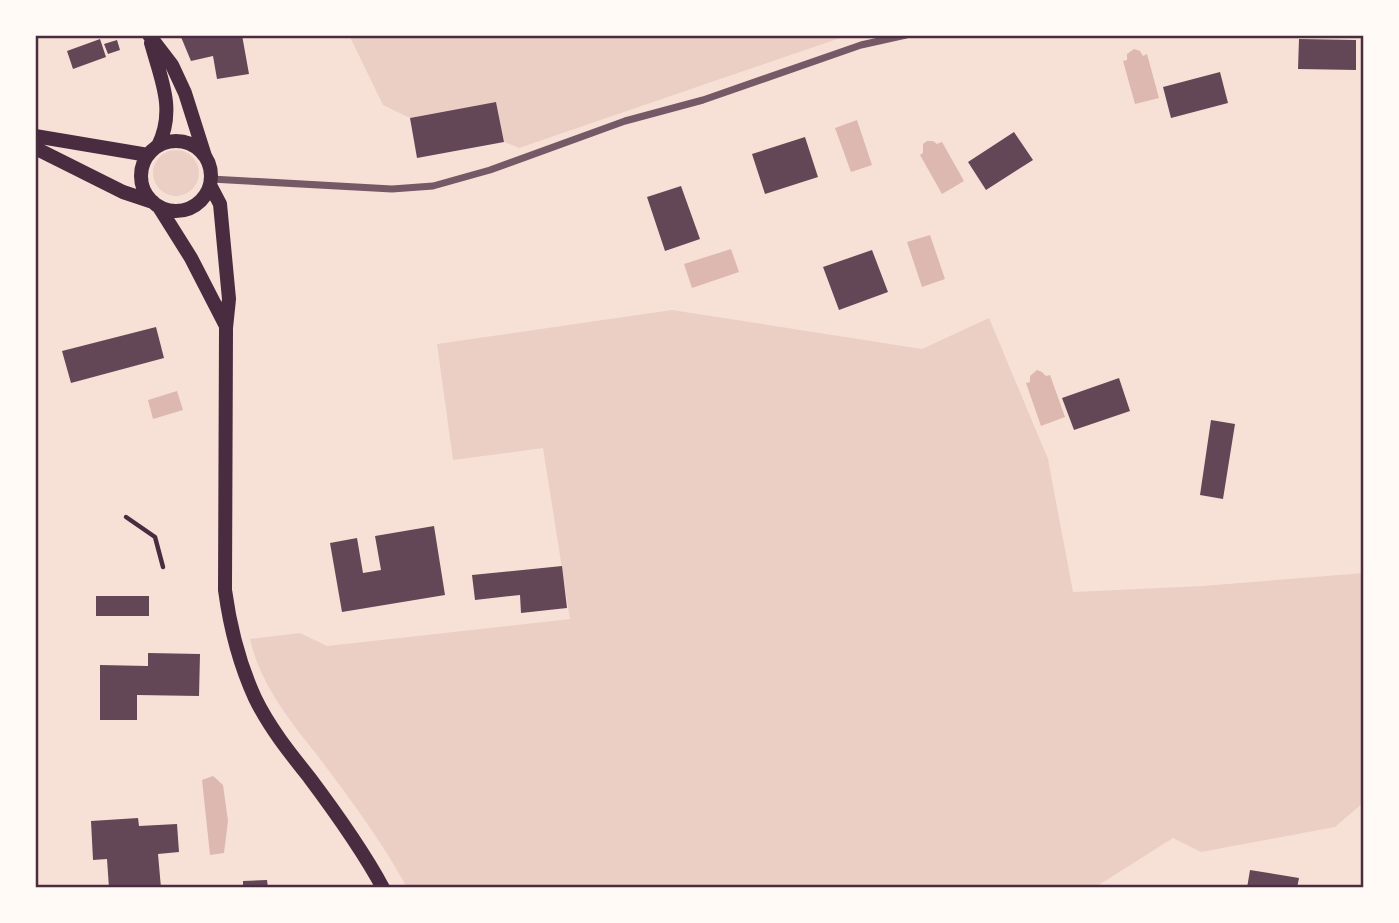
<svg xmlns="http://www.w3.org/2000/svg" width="1399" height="923" font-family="Rubik,sans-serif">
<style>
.green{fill:#ebcfc5}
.water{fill:#dcb8b0}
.building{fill:#644757}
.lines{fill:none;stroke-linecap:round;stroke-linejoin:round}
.path{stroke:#4a2c40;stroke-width:4.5}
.minor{stroke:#755966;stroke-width:7}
.secondary{stroke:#4a2c40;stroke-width:14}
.neatline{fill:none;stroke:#4a2c40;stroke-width:2.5}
</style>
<rect width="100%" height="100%" fill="#f7e1d7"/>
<path class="green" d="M349,35H849L519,148L504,142L496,102L410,118L383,105Z
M153 173a23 23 0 1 1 46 0a23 23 0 1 1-46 0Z
M672,310L922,349L989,318L1048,459L1073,592L1202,586L1364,573V802L1335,827L1201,852L1173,838L1094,888H407C383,843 353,803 323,763C293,724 261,688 250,639L300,633L327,646L570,619L543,448L453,460L437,344Z"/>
<path class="water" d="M1134,49L1140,51L1143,56L1147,54L1159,98L1135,104L1123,61L1127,60V54Z
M857,120L872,165L851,172L835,128Z
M927,141H933L937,144L942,142L964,181L942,194L920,155L923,153V144Z
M930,235L945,279L922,287L907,242Z
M731,249L739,272L692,288L684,264Z
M1037,370L1042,372L1046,376L1050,375L1065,417L1041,426L1026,383L1030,382V376Z
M177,391L183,410L153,419L148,400Z
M213,776L223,785L228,821L224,853L210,855L202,780Z"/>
<path class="building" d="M192,35H242L249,74L217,79L213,56L191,61L181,37Z
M100,39L106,57L73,69L67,51Z
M1299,39L1356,40V70L1298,69Z
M117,40L120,50L108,54L104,44Z
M1220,72L1228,103L1171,118L1163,87Z
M496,102L504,142L417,158L410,118Z
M1014,132L1033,160L986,190L968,162Z
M805,137L818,177L765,194L752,154Z
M681,186L700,239L665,251L647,197Z
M872,250L888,292L839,310L823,267Z
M156,327L164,358L71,383L62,351Z
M1119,378L1130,411L1074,430L1062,398Z
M1211,420L1235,424L1223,499L1200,495Z
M434,526L445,595L342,612L330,543L357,538L363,573L381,570L375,536Z
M562,566L567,608L521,613L520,595L475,600L472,575Z
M96,596H149V616H96Z
M148,653L200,654L199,696L137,695V720H100V665L148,666Z
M138,818L139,826L177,824L179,852L158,854L161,888H109L107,859L93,860L91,821Z
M1250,870L1299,878L1297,888H1247Z
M267,880L268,888H243V881Z"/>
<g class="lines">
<path class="path" d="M126,517L155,537L163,567"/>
<path class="minor" d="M211,179L392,189L433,186L490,170L625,121L703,100L861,45L906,35"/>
<path class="secondary" d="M149,35L172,65L185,93L205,156
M151,43C161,79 176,110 158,146
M35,136L148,155
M141 176a35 35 0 1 1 70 0a35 35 0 1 1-70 0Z
M35,148L123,192L153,202
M210,185L220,204L229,299L226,328L225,590C230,627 239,663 255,698C269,727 289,752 309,777C336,813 362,849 383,888
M159,207L191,258L226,326"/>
</g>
<rect width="1399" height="923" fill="none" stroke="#fffaf5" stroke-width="74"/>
<rect x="37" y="37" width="1325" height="849" class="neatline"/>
</svg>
